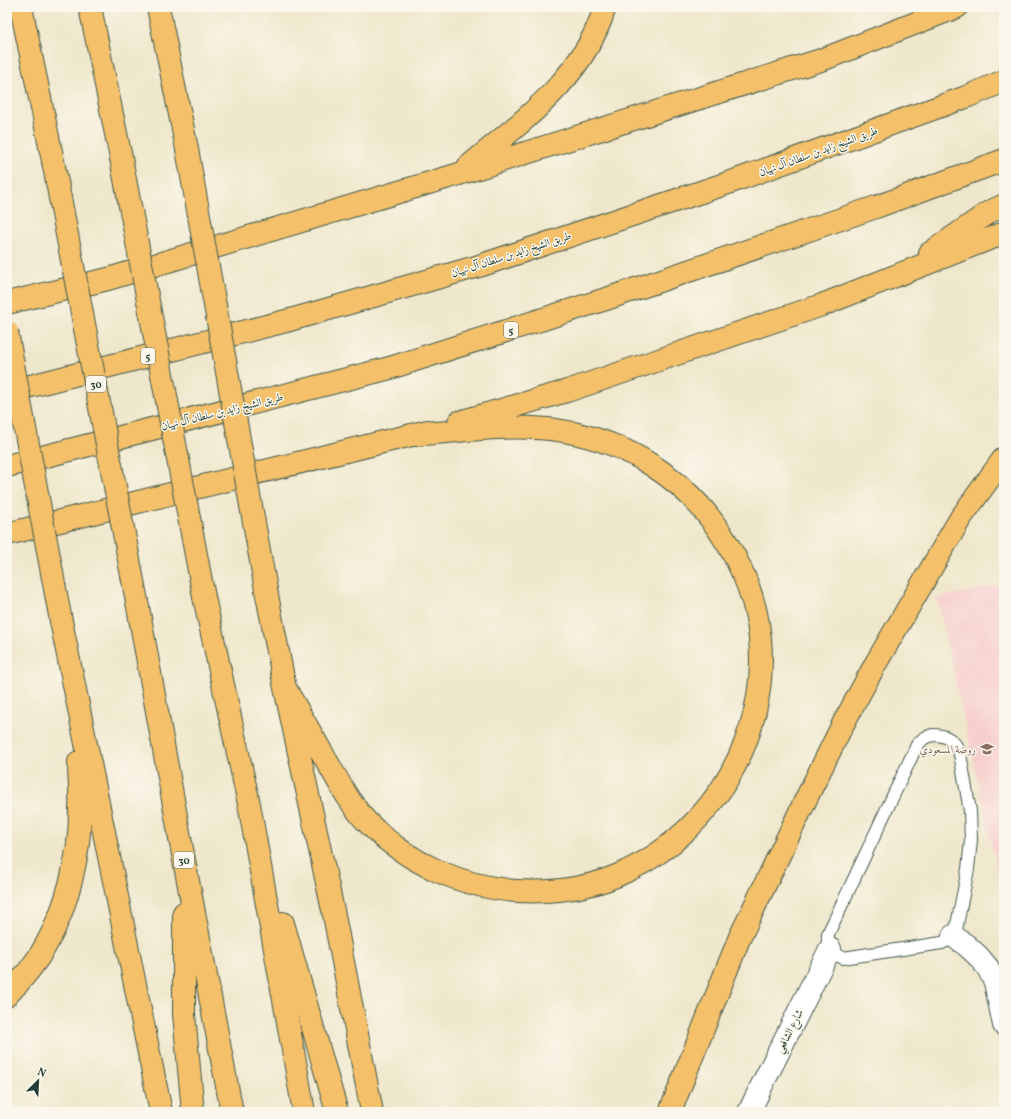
<svg xmlns="http://www.w3.org/2000/svg" width="1011" height="1119" font-family="Vollkorn,Amiri,serif">
<style>
.built{fill:#f7d0cd}
.lines{fill:none;stroke-linecap:round;stroke-linejoin:round}
.service-casing{stroke:#3e564b;stroke-width:14}
.minor-casing{stroke:#3e564b;stroke-width:24}
.motorway-casing{stroke:#3e564b;stroke-width:24}
.service{stroke:#fff;stroke-width:12}
.minor{stroke:#fff;stroke-width:22}
.motorway{stroke:#f4c16a;stroke-width:22}
.motorway-bridge-casing{stroke:#3e564b;stroke-width:24;stroke-linecap:butt}
.motorway-bridge{stroke:#f4c16a;stroke-width:22}
.labels{text-anchor:middle;stroke-width:3;stroke-linejoin:round;paint-order:stroke}
.shield{fill:#fbf7ec;stroke:#61756b;stroke-width:1}
.shield-label{font-size:10px;font-weight:bold;fill:#1f3d34}
.street-label{font-size:11px;fill:#1f3d34;stroke:#fbf7ec}
.education-label{font-size:11px;fill:#785e54;stroke:#fbf7ec;text-anchor:end}
</style>
<rect width="100%" height="100%" fill="#fbf7ec"/>
<filter id="ink" filterUnits="userSpaceOnUse"><feTurbulence type="fractalNoise" baseFrequency=".025" numOctaves="2"/><feDisplacementMap in="SourceGraphic" scale="8" xChannelSelector="R" yChannelSelector="G"/><feConvolveMatrix kernelMatrix="1 2 1 2 8 2 1 2 1" color-interpolation-filters="sRGB"/></filter>
<filter id="wash" filterUnits="userSpaceOnUse"><feTurbulence type="fractalNoise" baseFrequency=".012" numOctaves="4" result="noise"/><feDisplacementMap in="SourceGraphic" scale="16" xChannelSelector="R" yChannelSelector="G"/><feGaussianBlur stdDeviation="0.9" result="paint"/><feColorMatrix in="noise" values="0 0 0 0 0 0 0 0 0 0 0 0 0 0 0 0 0 1.4 0 .05"/><feComposite in="paint" operator="in"/></filter>
<g filter="url(#wash)">
<rect width="100%" height="100%" fill="#efe7cb"/>
<path class="built" d="M1004,584V900L937,598Z"/>
</g>
<g filter="url(#ink)">
<g class="lines">
<g class="service-casing">
<path id="service" d="M932,735C947,735 955,740 960,754L970,811L971,840L968,869L956,930C953,936 949,940 942,943L843,958C831,953 827,948 828,934L917,745L924,738Z"/>
</g>
<g class="minor-casing">
<path id="minor" d="M953,936L966,945L978,956L988,968L995,982L1004,1025
M749,1112L764,1081L830,949"/>
</g>
<g class="motorway-casing">
<path id="motorway" d="M21,7L53,161
M90,7L121,158
M158,7L187,149
M468,167C522,121 584,78 605,7
M930,253L989,212L1004,205
M7,303L108,279L459,174L824,59L957,7
M7,392L290,320L479,266L731,182L966,97L1004,81
M459,422L567,391L822,305L1004,233
M7,466L390,368L609,298L876,207L1004,160
M7,534L428,431
M267,595L285,688L334,915L372,1112
M204,597L249,804L304,1112
M138,607L184,860L232,1112
M61,621L161,1112
M285,688C300,714 314,739 329,765C341,786 352,807 369,824C408,863 462,887 517,891C554,893 593,888 627,871C714,830 769,735 760,639C757,602 742,566 722,535C686,479 628,442 563,431C514,423 463,431 415,435
M184,913V1014L193,1112
M283,923L337,1112
M7,995C22,980 36,963 46,945C68,905 80,856 80,810C81,794 79,778 79,762
M670,1112L739,939L806,799L843,724L876,663L960,519L1004,458"/>
</g>
<use href="#service" class="service"/>
<use href="#minor" class="minor"/>
<use href="#motorway" class="motorway"/>
<g class="motorway-bridge-casing">
<path id="motorway-bridge" d="M187,149L267,595
M121,158L204,597
M53,161L138,607
M7,332L61,621"/>
</g>
<use href="#motorway-bridge" class="motorway-bridge"/>
</g>
</g>
<defs>
<g id="school-bare" transform="scale(1.08)"><path d="M0-5L7-2L0 1L-7-2ZM-4 1L0 2.5L4 1V4Q0 6-4 4Z" fill="#8d6e63" stroke="#fbf7ec" stroke-width="2.5" paint-order="stroke"/></g>
</defs>
<g fill-rule="evenodd">
<use href="#school-bare" x="987" y="749"/>
</g>
<g class="labels">
<g class="shield">
<rect x="504" y="322" width="14" height="16" rx="3"/>
<rect x="141" y="348" width="14" height="16" rx="3"/>
<rect x="86" y="376" width="20" height="16" rx="3"/>
<rect x="174" y="852" width="20" height="16" rx="3"/>
</g>
<g class="shield-label">
<text x="511" y="334">5</text>
<text x="148" y="360">5</text>
<text x="96" y="388">30</text>
<text x="184" y="864">30</text>
</g>
<g class="street-label">
<text transform="translate(818 151) rotate(-20)" y="4">طريق الشيخ زايد بن سلطان آل نهيان</text>
<text transform="translate(511 254) rotate(-18)" y="4">طريق الشيخ زايد بن سلطان آل نهيان</text>
<text transform="translate(222 411) rotate(-14)" y="4">طريق الشيخ زايد بن سلطان آل نهيان</text>
<text transform="translate(789 1031) rotate(-63)" y="4">شارع الشافعي</text>
</g>
<g class="education-label">
<text x="976" y="753">روضة المسعودي</text>
</g>
</g>
<rect width="1011" height="1119" fill="none" stroke="#fbf7ec" stroke-width="24"/>
<g transform="translate(38 1081) rotate(24)" stroke="#fbf7ec" stroke-width="3" paint-order="stroke">
<path d="M0-3L7 15L0 10L-7 15Z" fill="#1f3d34"/>
<text y="-6" font-size="11" font-weight="bold" text-anchor="middle" fill="#1f3d34">N</text>
</g>
</svg>
